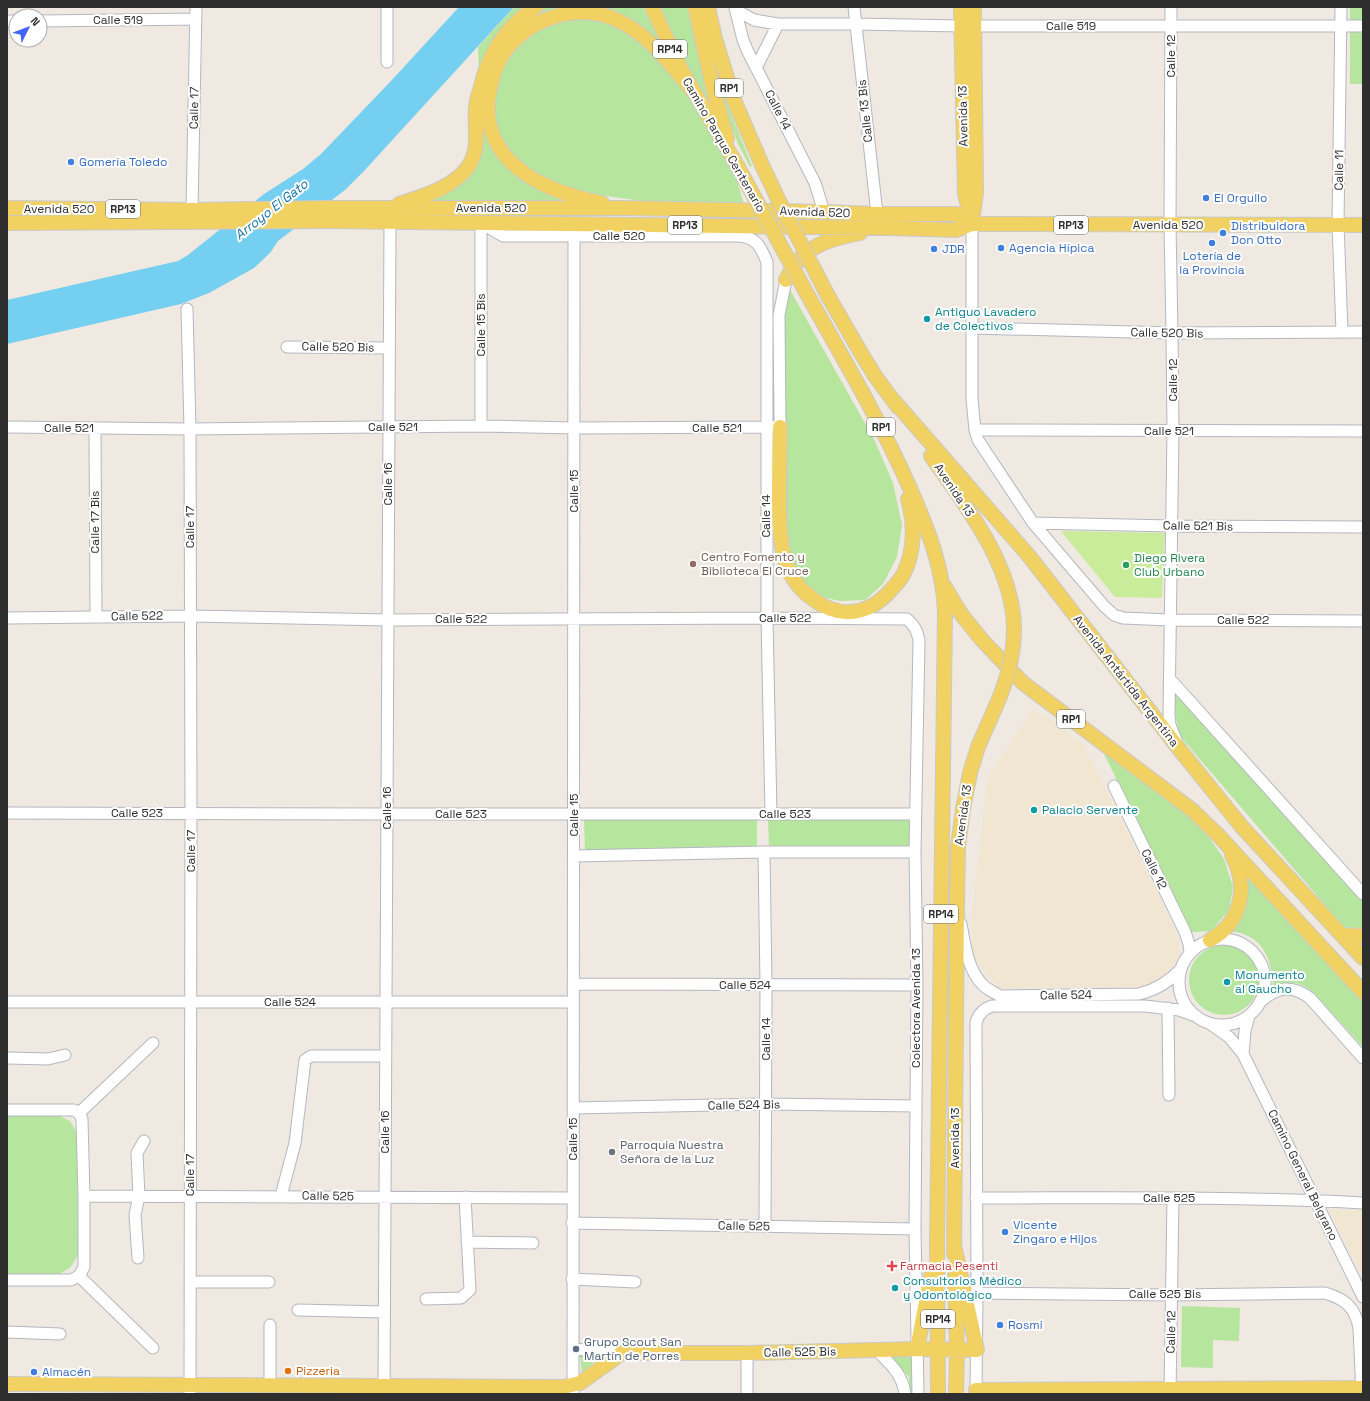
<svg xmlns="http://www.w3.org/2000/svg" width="1370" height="1401" font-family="'Space Grotesk',sans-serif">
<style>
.education{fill:#f0e6d1}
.green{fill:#b6e59e}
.pitch{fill:#c9ec9a}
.water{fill:#75cff0}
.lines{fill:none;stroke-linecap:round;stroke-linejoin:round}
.minor-casing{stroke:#b4b7c1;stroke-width:13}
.major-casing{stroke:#c9c9c9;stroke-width:16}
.minor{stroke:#fff;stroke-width:11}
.major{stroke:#f2d163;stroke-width:14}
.major-bridge-casing{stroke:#c9c9c9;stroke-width:16;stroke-linecap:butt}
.major-bridge{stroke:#f2d163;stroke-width:14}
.shop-dot{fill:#3f7fe0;stroke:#fff;stroke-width:1.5}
.culture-dot{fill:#0f9aa8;stroke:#fff;stroke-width:1.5}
.education-dot{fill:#8d6e63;stroke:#fff;stroke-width:1.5}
.leisure-dot{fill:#2e9e5b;stroke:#fff;stroke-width:1.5}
.worship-dot{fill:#6b7280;stroke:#fff;stroke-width:1.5}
.health-dot{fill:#e0444e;stroke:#fff;stroke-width:1.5}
.service-dot{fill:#5c6f8a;stroke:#fff;stroke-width:1.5}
.food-dot{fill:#e8710a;stroke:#fff;stroke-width:1.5}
.labels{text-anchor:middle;stroke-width:4;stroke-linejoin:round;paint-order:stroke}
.shield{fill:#fff;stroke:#6d6d6d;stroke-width:1}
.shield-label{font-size:11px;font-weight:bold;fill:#2e2e2e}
.street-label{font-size:12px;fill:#2e2e2e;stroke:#fff}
.shop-label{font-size:12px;fill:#366cbe;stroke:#fff;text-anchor:start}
.culture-label{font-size:12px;fill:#0d838f;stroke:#fff;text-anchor:start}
.education-label{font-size:12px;fill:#785e54;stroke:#fff;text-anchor:start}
.leisure-label{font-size:12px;fill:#27864d;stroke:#fff;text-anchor:start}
.worship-label{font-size:12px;fill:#5b616d;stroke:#fff;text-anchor:start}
.health-label{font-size:12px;fill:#be3a42;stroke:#fff;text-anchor:start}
.service-label{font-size:12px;fill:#4e5e75;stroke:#fff;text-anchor:start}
.food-label{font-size:12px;fill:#c56008;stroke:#fff;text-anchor:start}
.water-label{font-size:13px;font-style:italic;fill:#0d6fa3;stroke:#fff}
</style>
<rect width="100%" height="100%" fill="#efe9e1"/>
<path class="education" d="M1033,708L1084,745L1178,935L1180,952L1172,969L1159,981L1140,987L1000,988L972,957V916L987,779Z
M1329,1209L1363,1210V1278Z"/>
<path class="green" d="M514,7H528L479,76L478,47Z
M545,7H643L657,36L670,55C657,42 645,28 629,19C574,0 502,23 487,83C484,97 482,111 486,125C489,138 493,150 502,160C521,181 550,191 576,201L415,204C427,200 439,196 449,190C468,180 484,157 484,136C483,123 479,109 481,96C487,58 512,27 545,7Z
M658,7H690L715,114L673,40Z
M1350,7H1363V84H1350Z
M576,17L609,20L649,40L684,86L732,164L744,204L642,201L578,192L526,168L500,141L493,103L502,64L519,43L545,25Z
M710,48L733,119L752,166L750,167L738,144L720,97Z
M790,290L875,441L893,483L902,525L897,557L883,584L865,600L840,601L822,597L807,587L790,562L785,536V314Z
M1170,679L1363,899V929L1344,927L1179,735Z
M1103,752L1194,820L1211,840L1224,859L1233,887L1229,910L1211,931L1192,932Z
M757,816V847L585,851L584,820Z
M768,818H909L910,849H769Z
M1243,868L1363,1001V1047L1314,993C1300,981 1291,980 1273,987C1272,967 1268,946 1248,936C1242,933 1236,932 1230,931C1251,906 1248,899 1243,868Z
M1189 980a35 35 0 1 1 70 0a35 35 0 1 1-70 0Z
M57,1115L70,1121L77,1133L78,1255L70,1268L59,1274L7,1275V1116Z
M1182,1306L1240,1308L1239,1341L1213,1340V1368L1181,1367Z
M580,1355L600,1356L582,1374Z
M890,1356H911L912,1394H909V1377Z"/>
<path class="pitch" d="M1061,531L1165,533L1162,598L1115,597Z"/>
<path class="water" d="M459,7H514L364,171L345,190L278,241L270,253L254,268L209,293L181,304L7,344V300L178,261L188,255L264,194L303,169L321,154L391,81Z"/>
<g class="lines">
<g class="minor-casing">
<path id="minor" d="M387,7V62
M854,7L877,214
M1171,7L1170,225L1172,333L1173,431L1169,715L1170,725L1176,740
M1341,7L1338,224L1342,332
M735,8L743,40L748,52L815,183L824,212
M736,10L754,20L778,24H856L961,26H1363
M7,21H16
M40,21L196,19
M756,68L778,24
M192,210L196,7
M481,223L503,236H737C756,237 760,245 767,262V618L771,814
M481,223V426
M972,224V399L975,430L978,440L1033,523L1104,606L1114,615L1123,618L1170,620L1363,621
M187,309L190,429L191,813L190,1394
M972,328L1172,333L1363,332
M287,347L389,348
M7,427L190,429L481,426L574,428L780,427L779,315L786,280
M95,428L96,617
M975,430L1363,431
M1033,523L1172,526L1363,527
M7,618L190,616L388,620L767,618L907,619C914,625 917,630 919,640L915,852L917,985L915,1229L918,1394
M1170,679L1363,894
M1114,786L1185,932L1189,944L1190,953
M7,813L387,814H916
M764,852L766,985L765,1226
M574,856L764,852H915
M961,924C965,944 967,968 982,984C986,989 994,992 1000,996L1139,994C1156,990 1169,982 1181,969
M1179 982a43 43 0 1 1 86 0a43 43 0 1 1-86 0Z
M573,984L917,985
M1261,1001C1278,987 1291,984 1310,998L1363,1058
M7,1002H573
M1168,1008L1169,1095
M1209,1023L1229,1037L1243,1054L1363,1297
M1243,1054L1245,1031L1249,1016
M7,1058L48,1059L65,1055
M573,1108L766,1104L916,1106
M7,1110H74L79,1113L82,1119L84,1196V1267L79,1276L71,1280H7
M79,1113L153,1043
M84,1196L573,1198
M281,1196L295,1143L305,1060L311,1056H385
M976,1198C1105,1198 1234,1196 1363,1203
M572,1223L915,1229
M467,1242L533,1243
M138,1258L135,1215L139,1196L137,1153L144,1141
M79,1276L153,1348
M572,1279L635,1282
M190,1282H269
M977,1293L1172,1295L1325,1293C1345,1299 1355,1307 1359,1328L1362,1394
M426,1299L461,1298L470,1290L465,1197
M298,1310L384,1312
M270,1325V1386
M7,1332L60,1334
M573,1349L622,1353
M876,1350C890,1363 903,1375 905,1394
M384,1394L390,222
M573,1394L574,236
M747,1394V1353
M976,1394L977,1293L976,1023C978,1014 983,1009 992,1006H1145L1179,1010L1196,1016
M1170,1394L1173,1198"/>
</g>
<g class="major-casing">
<path id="major" d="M652,7L682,71L738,167
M695,7L713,88L727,139
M708,7L715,39L734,100L762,165
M961,7L965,194L972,224
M602,203C568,196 533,185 509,160C491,141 484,116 490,90C492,78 495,67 502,56C526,18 578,1 619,21C650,36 670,64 691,89
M399,204C423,196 453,188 468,167C481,148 474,129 476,108C476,102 478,96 480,90C488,54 505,28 536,7
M7,208L192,210L326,208H626L824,212L877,214H956L972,224
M973,214L976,193L974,7
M7,223L327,221L890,228L956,230L972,224L1363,225
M786,280C801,247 827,239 860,233
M828,296L861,353L875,376L898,407
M812,303C846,363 881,423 909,486C927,527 943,566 945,611L937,1245L938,1394
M894,401L1029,556L1180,750L1242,827L1363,958
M780,427C780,450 779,472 779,494C779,512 779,528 782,546C783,550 783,556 785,561C790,576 800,590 813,599C840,620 869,615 891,590C895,585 901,580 904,573C915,550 915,523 908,499
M931,456C966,506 1013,565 1014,628
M945,587L961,614L982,640L1023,683L1192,810L1218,835L1363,992
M1342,935L1363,936
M1210,940C1242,922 1249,887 1232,855
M954,1254L957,905L958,846L963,809L970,773L978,747L995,708
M955,1276L957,1350L956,1394
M917,1349L931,1276
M7,1384L563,1387L580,1383L622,1353H747L917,1349L977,1350L954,1245
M976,1390L1363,1388"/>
</g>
<use href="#minor" class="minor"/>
<use href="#major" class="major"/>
<g class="major-bridge-casing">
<path id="major-bridge" d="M762,165L779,201L828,296
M738,167L812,303
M995,708C1007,682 1014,657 1014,628"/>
</g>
<use href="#major-bridge" class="major-bridge"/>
</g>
<g class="shop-dot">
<circle cx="71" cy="162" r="4"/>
<circle cx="1206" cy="198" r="4"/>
<circle cx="1223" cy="233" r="4"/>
<circle cx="1212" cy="243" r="4"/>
<circle cx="1001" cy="248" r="4"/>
<circle cx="934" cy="249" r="4"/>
<circle cx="1005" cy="1232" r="4"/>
<circle cx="1000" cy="1325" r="4"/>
<circle cx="34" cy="1372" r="4"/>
</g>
<g class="culture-dot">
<circle cx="927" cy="319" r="4"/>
<circle cx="1034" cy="810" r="4"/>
<circle cx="1227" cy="982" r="4"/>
<circle cx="895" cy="1288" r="4"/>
</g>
<circle class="education-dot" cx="693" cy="564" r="4"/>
<circle class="leisure-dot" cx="1126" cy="565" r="4"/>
<circle class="worship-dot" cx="612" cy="1152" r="4"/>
<path class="health-dot" d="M890 1260h4v4h4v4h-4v4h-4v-4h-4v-4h4z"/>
<circle class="service-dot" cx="576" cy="1349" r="4"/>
<circle class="food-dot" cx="288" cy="1371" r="4"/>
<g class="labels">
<g class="shield">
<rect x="653" y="40" width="34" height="18" rx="3"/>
<rect x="715" y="79" width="28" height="18" rx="3"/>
<rect x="106" y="200" width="34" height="18" rx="3"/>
<rect x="668" y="216" width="34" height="18" rx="3"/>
<rect x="1054" y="216" width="34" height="18" rx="3"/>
<rect x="867" y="418" width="28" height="18" rx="3"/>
<rect x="1057" y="710" width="28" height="18" rx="3"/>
<rect x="924" y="905" width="34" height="18" rx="3"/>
<rect x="921" y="1310" width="34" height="18" rx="3"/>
</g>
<g class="shield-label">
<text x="670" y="53">RP14</text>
<text x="729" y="92">RP1</text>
<text x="123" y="213">RP13</text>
<text x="685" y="229">RP13</text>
<text x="1071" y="229">RP13</text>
<text x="881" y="431">RP1</text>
<text x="1071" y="723">RP1</text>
<text x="941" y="918">RP14</text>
<text x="938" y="1323">RP14</text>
</g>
<g class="street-label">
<text x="118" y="24">Calle 519</text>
<text x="1071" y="30">Calle 519</text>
<text transform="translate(1171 56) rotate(-90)" y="4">Calle 12</text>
<text transform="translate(194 108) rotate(-89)" y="4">Calle 17</text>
<text transform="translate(778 110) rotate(63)" y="4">Calle 14</text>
<text transform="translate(865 111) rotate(-96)" y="4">Calle 13 Bis</text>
<text transform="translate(963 116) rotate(-91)" y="4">Avenida 13</text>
<text transform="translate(724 145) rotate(60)" y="4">Camino Parque Centenario</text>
<text transform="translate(1339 170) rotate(-89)" y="4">Calle 11</text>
<text x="491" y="212">Avenida 520</text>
<text x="59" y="213">Avenida 520</text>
<text transform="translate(815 212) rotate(2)" y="4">Avenida 520</text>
<text x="1168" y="229">Avenida 520</text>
<text x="619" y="240">Calle 520</text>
<text transform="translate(481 325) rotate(-90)" y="4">Calle 15 Bis</text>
<text transform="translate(1167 333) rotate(1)" y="4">Calle 520 Bis</text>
<text transform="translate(338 347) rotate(1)" y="4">Calle 520 Bis</text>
<text transform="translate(1173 380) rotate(-90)" y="4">Calle 12</text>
<text x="393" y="431">Calle 521</text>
<text x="69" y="432">Calle 521</text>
<text x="717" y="432">Calle 521</text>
<text x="1169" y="435">Calle 521</text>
<text transform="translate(388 484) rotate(-90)" y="4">Calle 16</text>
<text transform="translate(954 490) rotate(56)" y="4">Avenida 13</text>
<text transform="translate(574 491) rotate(-90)" y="4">Calle 15</text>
<text transform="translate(766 516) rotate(-90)" y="4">Calle 14</text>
<text transform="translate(95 522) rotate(-90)" y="4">Calle 17 Bis</text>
<text transform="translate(1198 526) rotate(1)" y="4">Calle 521 Bis</text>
<text transform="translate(190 527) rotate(-90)" y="4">Calle 17</text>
<text transform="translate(137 616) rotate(-1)" y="4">Calle 522</text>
<text x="785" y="622">Calle 522</text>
<text x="461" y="623">Calle 522</text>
<text x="1243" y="624">Calle 522</text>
<text transform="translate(1126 681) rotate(52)" y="4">Avenida Antártida Argentina</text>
<text transform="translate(387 808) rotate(-90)" y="4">Calle 16</text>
<text x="137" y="817">Calle 523</text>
<text x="461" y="818">Calle 523</text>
<text x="785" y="818">Calle 523</text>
<text transform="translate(574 815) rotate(-90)" y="4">Calle 15</text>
<text transform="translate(963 815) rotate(-82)" y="4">Avenida 13</text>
<text transform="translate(191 851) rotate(-90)" y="4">Calle 17</text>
<text transform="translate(1154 869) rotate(64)" y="4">Calle 12</text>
<text x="745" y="989">Calle 524</text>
<text transform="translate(1066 995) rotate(-1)" y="4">Calle 524</text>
<text x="290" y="1006">Calle 524</text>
<text transform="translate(916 1008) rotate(-90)" y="4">Colectora Avenida 13</text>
<text transform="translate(766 1039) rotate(-90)" y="4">Calle 14</text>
<text transform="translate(744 1105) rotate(-1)" y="4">Calle 524 Bis</text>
<text transform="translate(385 1132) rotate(-90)" y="4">Calle 16</text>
<text transform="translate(955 1138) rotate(-90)" y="4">Avenida 13</text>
<text transform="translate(573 1139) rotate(-90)" y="4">Calle 15</text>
<text transform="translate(190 1175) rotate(-90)" y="4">Calle 17</text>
<text transform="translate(1303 1175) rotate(64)" y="4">Camino General Belgrano</text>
<text transform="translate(328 1196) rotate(1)" y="4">Calle 525</text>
<text x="1169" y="1202">Calle 525</text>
<text transform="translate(744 1226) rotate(1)" y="4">Calle 525</text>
<text x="1165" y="1298">Calle 525 Bis</text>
<text transform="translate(1171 1332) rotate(-89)" y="4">Calle 12</text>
<text transform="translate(800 1352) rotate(-1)" y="4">Calle 525 Bis</text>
</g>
<g class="shop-label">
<text x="79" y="166">Gomería Toledo</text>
<text x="1214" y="202">El Orgullo</text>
<text x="1231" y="230">Distribuidora<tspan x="1231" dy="14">Don Otto</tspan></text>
<text x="1009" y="252">Agencia Hípica</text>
<text x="942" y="253">JDR</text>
<text x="1212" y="260" text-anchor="middle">Lotería de<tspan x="1212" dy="14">la Provincia</tspan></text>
<text x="1013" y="1229">Vicente<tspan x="1013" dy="14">Zingaro e Hijos</tspan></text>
<text x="1008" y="1329">Rosmi</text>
<text x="42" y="1376">Almacén</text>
</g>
<g class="culture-label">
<text x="935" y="316">Antiguo Lavadero<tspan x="935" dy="14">de Colectivos</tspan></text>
<text x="1042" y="814">Palacio Servente</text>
<text x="1235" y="979">Monumento<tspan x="1235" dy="14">al Gaucho</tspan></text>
<text x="903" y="1285">Consultorios Médico<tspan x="903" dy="14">y Odontológico</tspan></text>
</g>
<g class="education-label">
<text x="701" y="561">Centro Fomento y<tspan x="701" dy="14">Biblioteca El Cruce</tspan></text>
</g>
<g class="leisure-label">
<text x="1134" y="562">Diego Rivera<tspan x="1134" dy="14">Club Urbano</tspan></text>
</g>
<g class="worship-label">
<text x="620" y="1149">Parroquia Nuestra<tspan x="620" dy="14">Señora de la Luz</tspan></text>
</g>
<g class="health-label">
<text x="900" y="1270">Farmacia Pesenti</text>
</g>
<g class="service-label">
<text x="584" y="1346">Grupo Scout San<tspan x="584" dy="14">Martín de Porres</tspan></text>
</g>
<g class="food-label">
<text x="296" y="1375">Pizzeria</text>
</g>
<g class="water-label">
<text transform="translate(271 209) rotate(-38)" y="5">Arroyo El Gato</text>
</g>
</g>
<rect width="1370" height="1401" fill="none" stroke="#2e2e2e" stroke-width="16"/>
<g transform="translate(28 28) rotate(48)"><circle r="19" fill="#ffffff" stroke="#ababab"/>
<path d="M0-3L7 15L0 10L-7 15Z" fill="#4264fb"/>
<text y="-6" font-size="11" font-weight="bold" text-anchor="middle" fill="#2e2e2e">N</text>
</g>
</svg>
